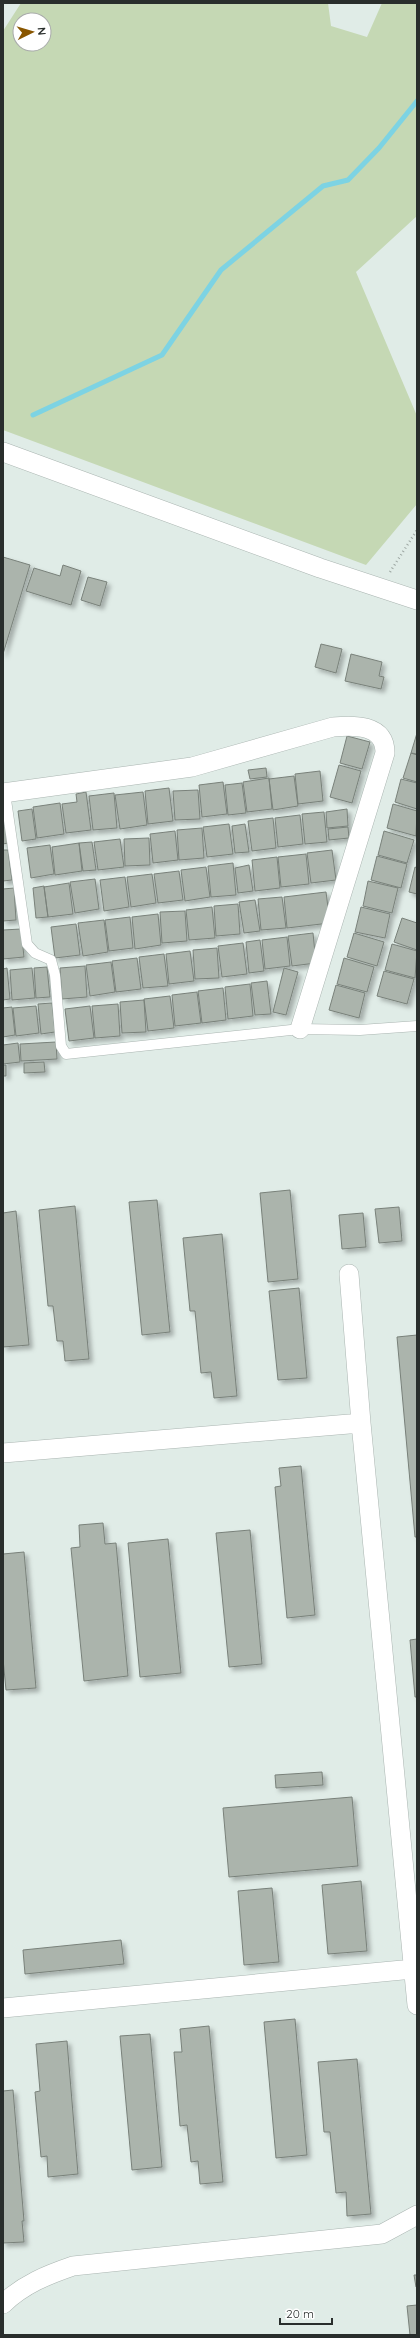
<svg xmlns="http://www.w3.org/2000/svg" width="420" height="2338" font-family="Quicksand,sans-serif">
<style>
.green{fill:#c5d8b4;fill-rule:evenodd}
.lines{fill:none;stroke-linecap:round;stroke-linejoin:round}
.stream{stroke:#7dd3e3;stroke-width:5}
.building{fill:#abb4ac;stroke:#79817a;filter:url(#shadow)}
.service-casing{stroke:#aab5b1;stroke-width:11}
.minor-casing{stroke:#aab5b1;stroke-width:20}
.path{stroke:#9da7a3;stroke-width:2.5;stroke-dasharray:1 3;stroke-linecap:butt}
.service{stroke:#fff;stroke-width:10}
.minor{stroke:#fff;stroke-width:19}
</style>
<defs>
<filter id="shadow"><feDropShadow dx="3.5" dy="3.5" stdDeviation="2" flood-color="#0004"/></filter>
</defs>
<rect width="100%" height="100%" fill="#e0ece7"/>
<path class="green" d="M21,3H328L331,26L367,37L382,3H417V216L356,272L417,416V504L366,565L3,430V31ZM20,20H44V44H20Z"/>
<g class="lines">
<path class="stream" d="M33,415L162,355L221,270L323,186L348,180L379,148L417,101"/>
</g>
<path class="building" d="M3,557L30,565L3,654Z
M63,565L81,571L71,605L26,591L34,568L60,576Z
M88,577L107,582L100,606L81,600Z
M321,644L342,649L336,673L315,667Z
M351,654L382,662L379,676L384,677L381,689L345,681Z
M417,733V754L411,753Z
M347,736L370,742L362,769L340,763Z
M411,753L417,755V782L403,778Z
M339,765L361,771L352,803L330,797Z
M266,768L267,777L250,779L248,770Z
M320,771L323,801L298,804L295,774Z
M294,776L298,806L273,810L269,779Z
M269,778L272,809L247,812L243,782Z
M401,779L417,783V809L395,802Z
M223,782L227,814L202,817L199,785Z
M242,783L246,813L228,815L225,785Z
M169,788L173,821L148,824L145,791Z
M198,790L200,819L175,820L173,791Z
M86,792L91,830L66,833L62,804L77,802L76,794Z
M143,792L147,825L120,829L115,795Z
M114,793L117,828L93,830L89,796Z
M60,803L64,834L37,838L33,807Z
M393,804L417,811L416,836L387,828Z
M32,809L36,839L22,841L18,811Z
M347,809L348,826L327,828L326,812Z
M324,812L327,842L305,844L302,814Z
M300,815L303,844L278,847L275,818Z
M273,818L276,848L252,851L248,821Z
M229,824L233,854L207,857L203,827Z
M245,824L249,852L235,853L232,826Z
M3,825H6L8,843L3,844Z
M348,827L349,838L329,840L328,829Z
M202,828L204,858L179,860L177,830Z
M175,831L178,860L153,863L150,834Z
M384,831L414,840L407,863L378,855Z
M149,838L150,865L125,866L124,839Z
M120,839L124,867L98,870L94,842Z
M92,842L96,870L83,871L79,843Z
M79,843L82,871L55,875L52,847Z
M50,845L54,874L31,878L27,848Z
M3,850H8L12,880L3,881Z
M332,850L336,880L311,883L307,853Z
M306,854L309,884L281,887L278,857Z
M377,856L407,864L401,888L371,880Z
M277,857L280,888L255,891L252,860Z
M233,863L236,895L211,897L208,866Z
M249,865L253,891L238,893L235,868Z
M206,867L210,897L185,901L181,870Z
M415,867L417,868V894L409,892Z
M179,871L183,900L158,903L154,874Z
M152,874L156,903L131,907L127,877Z
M125,877L129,907L104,911L100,880Z
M95,879L99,909L75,913L70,882Z
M368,881L398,888L392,913L363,906Z
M69,883L73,914L48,917L44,887Z
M44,886L48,917L36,918L33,888Z
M14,888L16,920L3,921V889Z
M326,892L330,923L287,928L284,897Z
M282,897L286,928L261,930L258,899Z
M255,900L260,931L244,933L239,902Z
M238,904L240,934L216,936L214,906Z
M212,907L215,938L189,940L186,910Z
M361,907L390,914L385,938L355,932Z
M185,911L187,941L162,943L160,912Z
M158,914L161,945L135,949L132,917Z
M130,917L133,948L109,951L105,920Z
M402,918L417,923V950L394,942Z
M104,920L108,952L83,956L78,923Z
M76,924L80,955L55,958L51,927Z
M21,929L24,957L3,959V930Z
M313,933L316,963L292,966L288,936Z
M354,933L384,942L377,966L347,957Z
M287,937L290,966L265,969L262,940Z
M260,940L264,971L249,973L246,942Z
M243,943L247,974L222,977L218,946Z
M392,944L417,951L415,978L385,970Z
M217,948L219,978L195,979L193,950Z
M190,951L194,981L169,984L166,954Z
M164,954L168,986L143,988L139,957Z
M137,958L141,989L116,992L112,961Z
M344,958L374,967L367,992L337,984Z
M111,962L115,992L90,996L86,965Z
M85,966L87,997L62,999L60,968Z
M47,967L50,997L36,998L34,968Z
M7,968L10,999L3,1000V969Z
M32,968L35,998L12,1000L10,970Z
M284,968L298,972L286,1015L273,1012Z
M384,971L414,979L407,1004L377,996Z
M267,981L271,1014L255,1015L251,983Z
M250,984L253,1016L228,1019L225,987Z
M336,985L365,993L359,1018L329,1010Z
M223,988L226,1020L202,1023L198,991Z
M197,992L201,1023L175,1026L172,995Z
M170,996L174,1028L148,1031L144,999Z
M144,1000L146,1032L122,1033L120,1002Z
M52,1003L55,1032L41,1034L38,1004Z
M118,1004L120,1036L95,1038L92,1006Z
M36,1006L39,1033L16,1036L13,1008Z
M90,1006L94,1038L69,1041L65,1009Z
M12,1007L15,1035L3,1037V1008Z
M56,1042L57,1059L21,1061L20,1044Z
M18,1043L20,1062L3,1064V1045Z
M44,1062L45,1072L24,1073V1063Z
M3,1065H6V1076H3Z
M290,1190L298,1279L268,1282L260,1193Z
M157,1200L170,1332L142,1335L129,1202Z
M75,1206L89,1359L65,1361L63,1341H57L53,1306H48L39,1210Z
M399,1207L402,1241L379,1243L375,1209Z
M16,1211L29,1345L3,1347V1213Z
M363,1213L366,1247L342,1249L339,1215Z
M222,1234L237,1396L214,1398L211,1372L201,1373L195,1311H190L183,1238Z
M299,1288L307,1378L278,1380L269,1291Z
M417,1335V1537H415L397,1337Z
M301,1466L315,1615L287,1618L275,1487L281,1486L279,1468Z
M103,1523L105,1544L116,1543L128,1676L84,1681L71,1548L80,1547L79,1525Z
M250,1530L262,1664L229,1667L216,1533Z
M168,1539L181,1673L140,1677L128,1543Z
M24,1552L36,1688L6,1690L3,1659V1554Z
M417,1639V1697H415L410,1640Z
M322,1772L323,1785L276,1788L275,1775Z
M352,1797L358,1866L229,1877L223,1808Z
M361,1881L367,1951L328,1954L322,1885Z
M272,1888L279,1962L244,1965L238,1891Z
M121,1940L124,1964L25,1974L23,1950Z
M295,2019L307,2155L276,2158L264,2022Z
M209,2026L223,2182L200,2184L198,2161L191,2162L187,2125L180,2126L174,2052H182L180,2029Z
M150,2034L162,2167L132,2170L120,2036Z
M67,2041L78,2174L48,2177L47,2156L41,2157L35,2092L40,2091L36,2044Z
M357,2059L371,2214L347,2216L346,2192L336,2193L330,2132H324L318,2062Z
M13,2090L24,2221H22L24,2242L3,2243V2091Z
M414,2275H417V2287H416Z
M417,2305V2335H410L407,2306Z"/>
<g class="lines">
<g class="service-casing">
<path id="service" d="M5,793L27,944L35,953L51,960L55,975L61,1046L66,1054L300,1029L360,1030L417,1026"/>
</g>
<g class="minor-casing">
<path id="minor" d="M3,452L320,568L417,600
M3,793L192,767L333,727C354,725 385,724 385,753L300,1029
M349,1274L361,1423
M3,1453L361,1423L417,2005
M3,2008L413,1969
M3,2304C24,2284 47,2275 73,2266L382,2234L417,2215"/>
</g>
<path class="path" d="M390,572L417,530"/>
<use href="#service" class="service"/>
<use href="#minor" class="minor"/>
</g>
<rect width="420" height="2338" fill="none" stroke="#292e2c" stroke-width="8"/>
<g transform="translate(32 32) rotate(85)"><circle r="19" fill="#ffffff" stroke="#a9abab"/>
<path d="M0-3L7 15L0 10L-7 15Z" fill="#895600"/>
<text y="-6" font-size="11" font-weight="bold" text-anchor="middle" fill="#292e2c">N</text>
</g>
<path d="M280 2318v6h52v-6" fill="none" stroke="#292e2c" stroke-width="2"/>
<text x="286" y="2318" font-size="12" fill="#292e2c" stroke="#ffffff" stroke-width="3" paint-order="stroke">20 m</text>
</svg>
